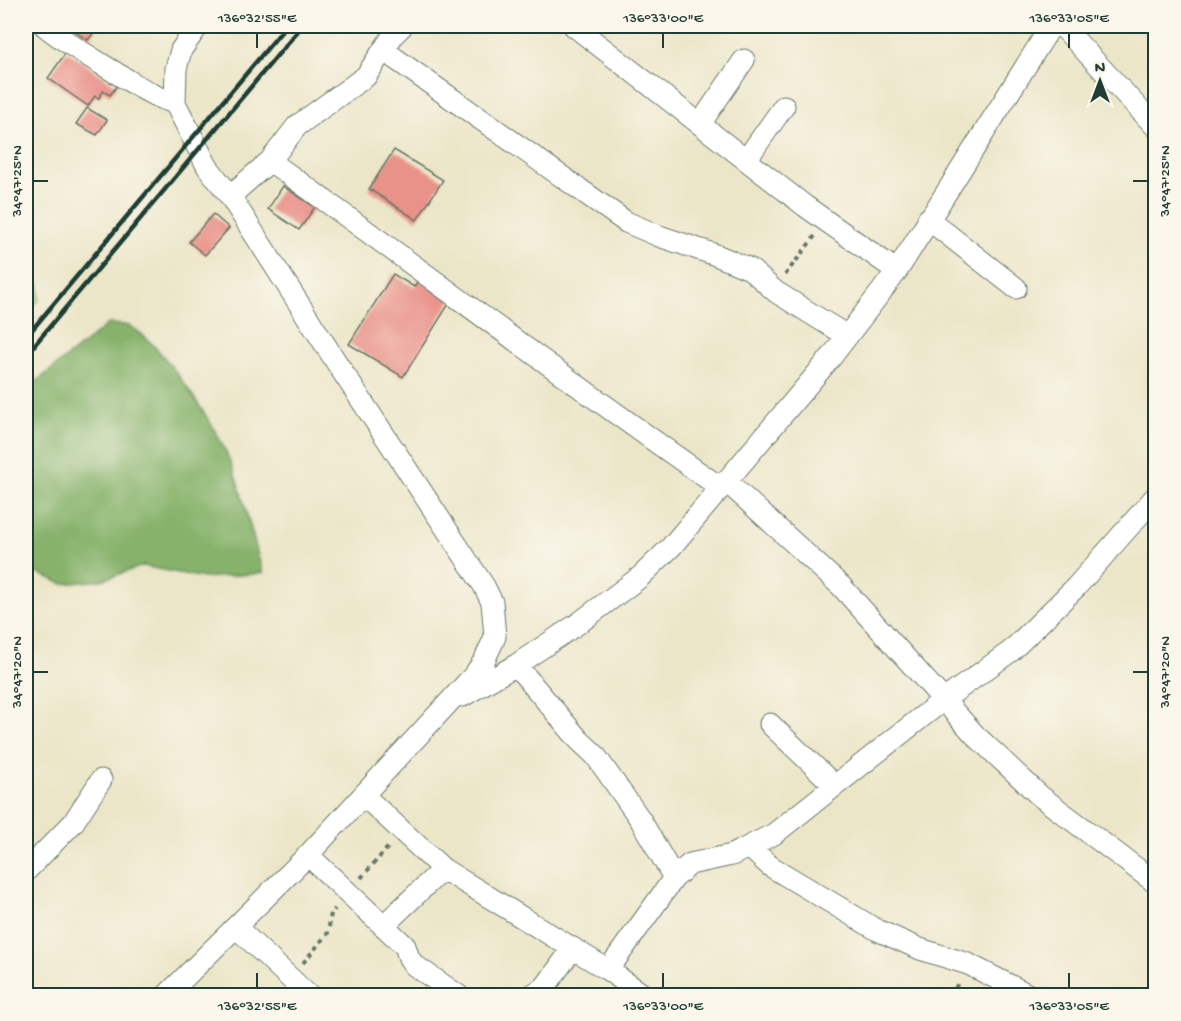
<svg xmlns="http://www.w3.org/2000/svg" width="1181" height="1021" font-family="'Gochi Hand',sans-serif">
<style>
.green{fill:#a8cf7a;stroke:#648657;stroke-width:1.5}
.forest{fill:#86b26a;stroke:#52784f;stroke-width:1.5}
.building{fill:#e99289}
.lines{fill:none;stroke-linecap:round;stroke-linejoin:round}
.minor-casing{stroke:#677868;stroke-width:23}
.path{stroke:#677868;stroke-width:4;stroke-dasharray:4.5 4.5;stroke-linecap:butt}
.minor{stroke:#fff;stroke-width:21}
.rail{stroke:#1f3d34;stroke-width:4.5}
.ticks{fill:none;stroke:#1f3d34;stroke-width:2}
.neatline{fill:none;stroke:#1f3d34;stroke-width:2}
.ticks-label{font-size:15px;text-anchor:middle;fill:#1f3d34}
</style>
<rect width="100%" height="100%" fill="#fbf7ec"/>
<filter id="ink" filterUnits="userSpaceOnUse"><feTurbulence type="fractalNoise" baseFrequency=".0167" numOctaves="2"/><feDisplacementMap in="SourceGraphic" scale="12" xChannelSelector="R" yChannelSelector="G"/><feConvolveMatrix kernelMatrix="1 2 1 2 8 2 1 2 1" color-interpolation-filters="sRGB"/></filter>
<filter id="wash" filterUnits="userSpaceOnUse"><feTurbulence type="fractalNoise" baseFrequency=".008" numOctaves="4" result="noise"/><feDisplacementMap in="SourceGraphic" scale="24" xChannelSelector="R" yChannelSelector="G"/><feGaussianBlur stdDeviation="1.35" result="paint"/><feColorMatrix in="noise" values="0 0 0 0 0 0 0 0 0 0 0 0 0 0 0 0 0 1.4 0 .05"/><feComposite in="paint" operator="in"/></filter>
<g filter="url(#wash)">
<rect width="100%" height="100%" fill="#ece6c9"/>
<path class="green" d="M26,269L39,285V300L26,315Z"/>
<path class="forest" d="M108,324C115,325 125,324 131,327C160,342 211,420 225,450C243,489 251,533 263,573L204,578L143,566L102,580L63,584L26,568V390Z"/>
<g id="blocks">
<path class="building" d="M80,26H99L88,40L76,32Z
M67,51L117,86L110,95L103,91L99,98L95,96L88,106L48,78Z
M87,108L107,120L97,135L76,124Z
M394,150L443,180L417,220L369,189Z
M283,186L315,207L299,230L268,209Z
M213,214L229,228L205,255L189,242Z
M393,274L414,287L419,279L452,299L403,377L349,344Z"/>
</g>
</g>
<g filter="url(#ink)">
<use href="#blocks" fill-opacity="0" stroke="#677868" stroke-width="1.5"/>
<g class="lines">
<g class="minor-casing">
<path id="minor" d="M45,26C67,44 92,58 116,73C135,84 153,97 175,103
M198,26L181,50L176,69L175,103L207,166L230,196
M574,26L805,206L897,271
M1062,26L1156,127
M383,50L626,222L659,236L716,255L750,269L776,292L847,336
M700,124L744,60
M746,160L784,106
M270,161C421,269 568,382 721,488
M928,219L1016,288
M726,481L841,586L975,735L1040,796L1156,883
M516,665L579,740L595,755L640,819L674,878
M463,696L516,665L579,623L640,577L671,547L832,356L897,271L1051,26
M770,724L834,785
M363,795L443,869L608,970L645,996
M749,847L770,866L877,930L920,949L968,964L1031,996
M308,855L405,946L409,958L414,965L459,996
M26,871L73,823L101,780
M383,926L443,869
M237,928L309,996
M608,970L674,878L690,864L732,855L774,834L942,701L1011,651L1076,587L1156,496
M166,996L308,855L474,675L484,661L495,637L492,602L484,586L340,368L230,196L270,161L297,126L366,76L394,34L402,26
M530,996L545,987L573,948"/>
</g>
<path class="path" d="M785,275L815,236
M361,878L390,845
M303,963L328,933L331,913L335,909
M951,996L958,983"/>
<use href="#minor" class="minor"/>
<path class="rail" d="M26,337L286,26
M26,355L302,26"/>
</g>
</g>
<path class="ticks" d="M257,33V48M663,33V48M1069,33V48M33,181H48M1133,181H1148M33,672H48M1133,672H1148M257,973V988M663,973V988M1069,973V988"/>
<rect width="1181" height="1021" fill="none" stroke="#fbf7ec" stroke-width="66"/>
<g transform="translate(1100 81)" stroke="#fbf7ec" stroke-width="4.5" paint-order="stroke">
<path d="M0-4.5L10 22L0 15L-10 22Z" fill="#1f3d34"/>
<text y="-9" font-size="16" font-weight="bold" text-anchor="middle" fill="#1f3d34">N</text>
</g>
<rect x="33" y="33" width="1115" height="955" class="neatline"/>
<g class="ticks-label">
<text x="257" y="22">136°32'55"E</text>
<text x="663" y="22">136°33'00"E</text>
<text x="1069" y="22">136°33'05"E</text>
<text transform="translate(16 181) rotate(-90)" y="5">34°47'25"N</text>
<text transform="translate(1164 181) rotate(-90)" y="5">34°47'25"N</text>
<text transform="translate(16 672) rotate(-90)" y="5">34°47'20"N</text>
<text transform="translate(1164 672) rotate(-90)" y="5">34°47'20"N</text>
<text x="257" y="1010">136°32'55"E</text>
<text x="663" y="1010">136°33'00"E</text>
<text x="1069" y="1010">136°33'05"E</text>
</g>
</svg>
